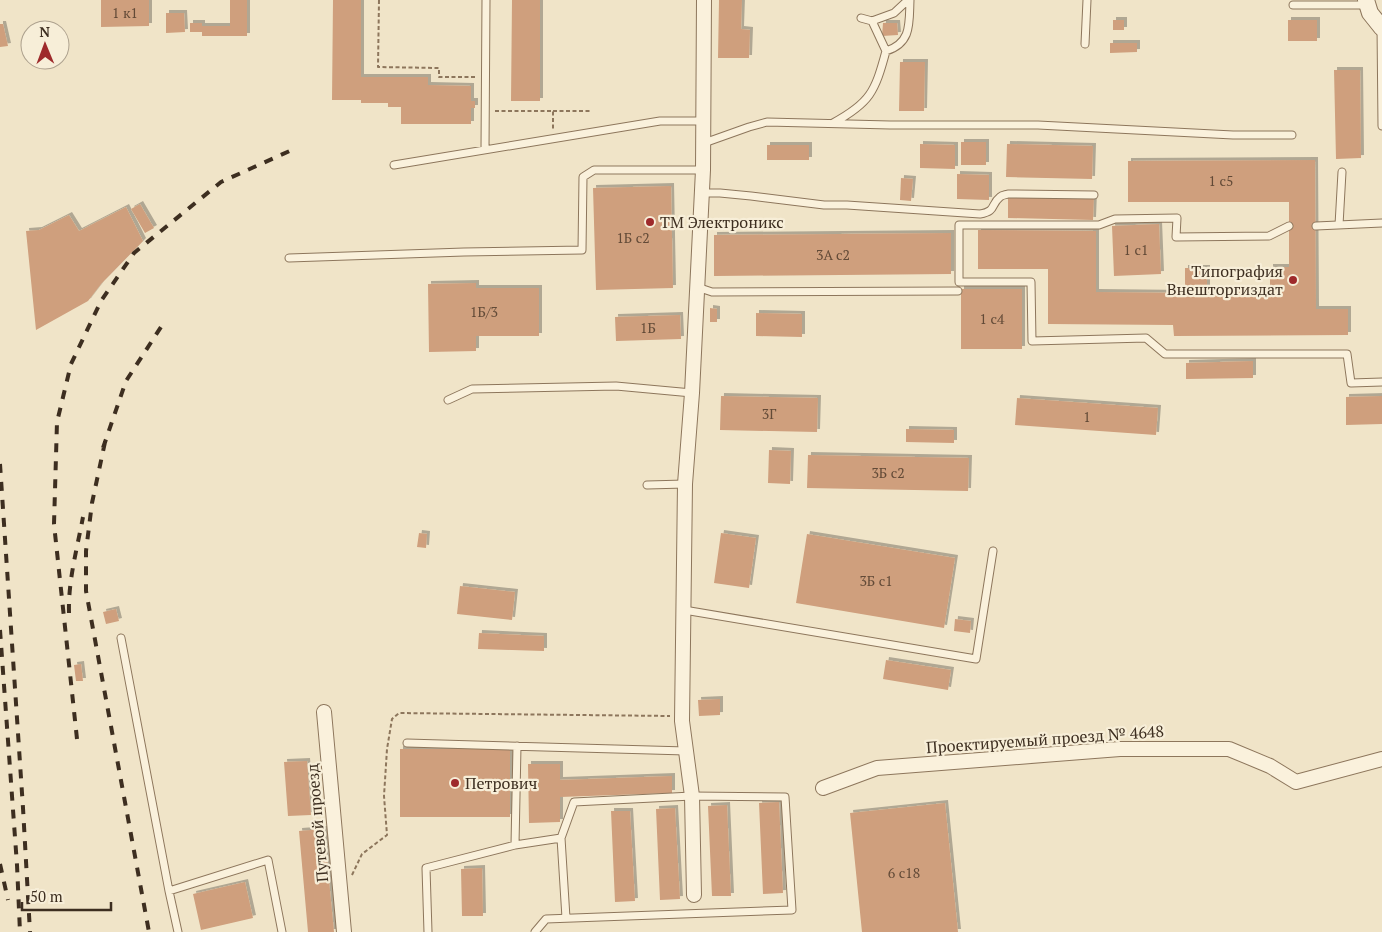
<svg xmlns="http://www.w3.org/2000/svg" width="1382" height="932" font-family="'PT Serif',serif">
<style>
.building{fill:#cf9f7d;filter:url(#shadow)}
.lines{fill:none;stroke-linecap:round;stroke-linejoin:round}
.service-casing{stroke:#8d765c;stroke-width:9}
.minor-casing{stroke:#8d765c;stroke-width:16}
.tertiary-casing{stroke:#8d765c;stroke-width:18}
.path{stroke:#8d765c;stroke-width:2;stroke-dasharray:4 2.5;stroke-linecap:butt}
.service{stroke:#faf1dc;stroke-width:7}
.minor{stroke:#faf1dc;stroke-width:14}
.tertiary{stroke:#faf1dc;stroke-width:16}
.rail{stroke:#3d2e20;stroke-width:4;stroke-dasharray:9 9;stroke-linecap:butt}
.poi-dot{fill:#9e2a2b;stroke:#f7eed8;stroke-width:2}
.labels{text-anchor:middle;stroke-width:4.5;stroke-linejoin:round;paint-order:stroke}
.number-label{font-size:14px;fill:#624a37}
.poi-label{font-size:16px;fill:#3d2e20;stroke:#f7eed8;text-anchor:start}
.street-label{font-size:16px;fill:#3d2e20;stroke:#f7eed8}
</style>
<defs>
<filter id="shadow"><feDropShadow dx="3" dy="-3" stdDeviation="0" flood-color="#0004"/></filter>
</defs>
<rect width="100%" height="100%" fill="#f0e4c8"/>
<path class="building" d="M101,0H149V26L101,27Z
M230,0H247V36H202V32H190V23H202V26H230Z
M333,0H361V77H428V85L471,86V101H475V108H471V124H401V107H388V103H361V100H332Z
M512,0H540V101H511Z
M719,0H742L741,29L750,30L749,58H718Z
M166,13H184L185,32L166,33Z
M1113,20H1124V30H1113Z
M1288,20H1317V41H1288Z
M883,23H897L898,35L882,36Z
M0,24H3L8,46L0,47Z
M1110,43H1137V52L1110,53Z
M900,62H925L924,111H899Z
M1334,70H1360L1361,158L1336,159Z
M961,142H986V165H961Z
M920,144L955,145V169L920,168Z
M1007,144L1093,146L1092,179L1006,177Z
M767,145H809V160H767Z
M1315,160L1316,309H1348V335L1174,336L1173,325L1048,324V269H978V230L1096,231V292L1185,293V268H1207V293L1270,292V267H1289V202H1128V161Z
M957,174L989,175V200L957,199Z
M901,178L913,179L911,201L900,200Z
M671,186L673,288L596,290L593,188Z
M1008,194L1094,195L1093,220L1008,218Z
M140,204L154,228L145,233L131,209Z
M126,207L143,241L101,284L88,301L36,330L26,231L39,230L69,215L79,231Z
M1159,224L1161,274L1114,276L1112,226Z
M951,233V274L714,276V235Z
M476,283V288H539V336H476V351L429,352L428,284Z
M961,289H1022V349H961Z
M710,308L717,309V322H710Z
M756,313L802,314V337L756,336Z
M680,315L681,339L616,341L615,317Z
M1253,361V378L1186,379V363Z
M721,396L818,398L817,432L720,430Z
M1382,396V424L1346,425V397Z
M1017,398L1158,408L1156,435L1015,425Z
M906,429L954,430V443L906,442Z
M769,450L791,451L790,484L768,483Z
M808,455L969,458L968,491L807,488Z
M419,533L427,534L426,548L417,547Z
M721,533L756,538L749,588L714,583Z
M807,534L955,558L944,628L796,603Z
M460,586L515,592L512,620L457,614Z
M116,609L119,621L106,624L103,612Z
M955,619L971,621L970,633L954,631Z
M479,633L544,636V651L478,649Z
M886,660L951,670L948,690L883,679Z
M81,664L83,681H76L74,665Z
M720,699V715L699,716L698,700Z
M400,749H510V817H400Z
M307,761L311,815L288,816L284,762Z
M528,764H560V780L672,776V793L560,797V822L529,823Z
M779,802L783,893L763,894L759,803Z
M945,803L958,932H862L850,813Z
M727,805L731,896H712L708,806Z
M675,808L680,899L660,900L656,809Z
M611,811H630L635,901L615,902Z
M324,829L334,932H308L299,831Z
M482,868L483,916H462L461,869Z
M245,882L253,918L201,930L193,894Z"/>
<g class="lines">
<g class="service-casing">
<path id="service" d="M1293,5H1366
M861,18L872,21L886,51
M872,21L894,13L908,0
M1381,26L1382,126
M1085,44L1087,0
M833,123C870,103 875,92 886,51C912,43 909,23 910,0
M704,143L749,127L767,122L890,125H1038L1233,135H1292
M485,149L486,0
M394,165L660,121H704
M702,193H720L751,196L824,205H847L980,214C997,211 990,205 1000,197C1002,195 1005,195 1008,194L1094,195
M1339,225L1342,172
M1289,226L1269,236L1176,237L1177,218L1115,219L1099,225H959V282H1031L1032,341L1146,338L1165,354H1347L1351,383L1382,382
M1316,226L1382,223
M289,258L464,252L582,250L583,177L594,170H703
M697,287L712,292L958,291
M448,400L472,389L616,386L692,393
M647,485L685,484
M684,610L976,659L993,551
M121,638L169,891L268,860L282,932
M407,743L686,751
M515,845L561,838
M169,891L178,932
M428,932L426,868L515,845L517,746
M535,932L546,919L792,910L785,797L692,796L574,802L561,838L566,918"/>
</g>
<g class="minor-casing">
<path id="minor" d="M324,712L344,932
M823,788L877,768L1120,749H1229L1270,766L1296,782L1382,759
M694,895L692,796L682,721L685,484L692,393L703,170L704,0"/>
</g>
<g class="tertiary-casing">
<path id="tertiary" d="M1366,0L1370,13L1382,28"/>
</g>
<path class="path" d="M379,0L378,67L439,68V77H476
M495,111H553V130
M553,111H591
M352,875L362,854L387,835L384,796L387,749L392,719L399,713L670,716"/>
<use href="#service" class="service"/>
<use href="#minor" class="minor"/>
<use href="#tertiary" class="tertiary"/>
<path class="rail" d="M105,442L92,503L86,551V591L149,932
M103,448L126,381L161,327
M0,464L23,808L30,932
M69,613C68,581 77,549 83,517
M0,630L17,865L20,932
M77,739L54,524L57,422L71,364L101,301L134,253L221,182L294,149
M0,864L8,900"/>
</g>
<g class="poi-dot">
<circle cx="650" cy="222" r="5"/>
<circle cx="1293" cy="280" r="5"/>
<circle cx="455" cy="783" r="5"/>
</g>
<g class="labels">
<g class="number-label">
<text x="125" y="18">1 к1</text>
<text x="1221" y="186">1 с5</text>
<text x="633" y="243">1Б с2</text>
<text x="1136" y="255">1 с1</text>
<text x="833" y="260">3А с2</text>
<text x="484" y="317">1Б/3</text>
<text x="992" y="324">1 с4</text>
<text x="648" y="333">1Б</text>
<text x="769" y="419">3Г</text>
<text x="1087" y="422">1</text>
<text x="888" y="478">3Б с2</text>
<text x="876" y="586">3Б с1</text>
<text x="904" y="878">6 с18</text>
</g>
<g class="poi-label">
<text x="660" y="228">ТМ Электроникс</text>
<text x="1283" y="277" text-anchor="end">Типография<tspan x="1283" dy="18">Внешторгиздат</tspan></text>
<text x="465" y="789">Петрович</text>
</g>
<g class="street-label">
<text transform="translate(1045 739) rotate(-4)" y="6">Проектируемый проезд № 4648</text>
<text transform="translate(317 823) rotate(-95)" y="6">Путевой проезд</text>
</g>
</g>
<g transform="translate(45 45) rotate(359)"><circle r="24" fill="#f7eed8" stroke="#ada18e"/>
<path d="M0-4L9 19L0 12L-9 19Z" fill="#9e2a2b"/>
<text y="-8" font-size="14" font-weight="bold" text-anchor="middle" fill="#3d2e20">N</text>
</g>
<path d="M22 902v8h89v-8" fill="none" stroke="#3d2e20" stroke-width="2.5"/>
<text x="30" y="902" font-size="15" fill="#3d2e20" stroke="#f7eed8" stroke-width="4" paint-order="stroke">50 m</text>
</svg>
